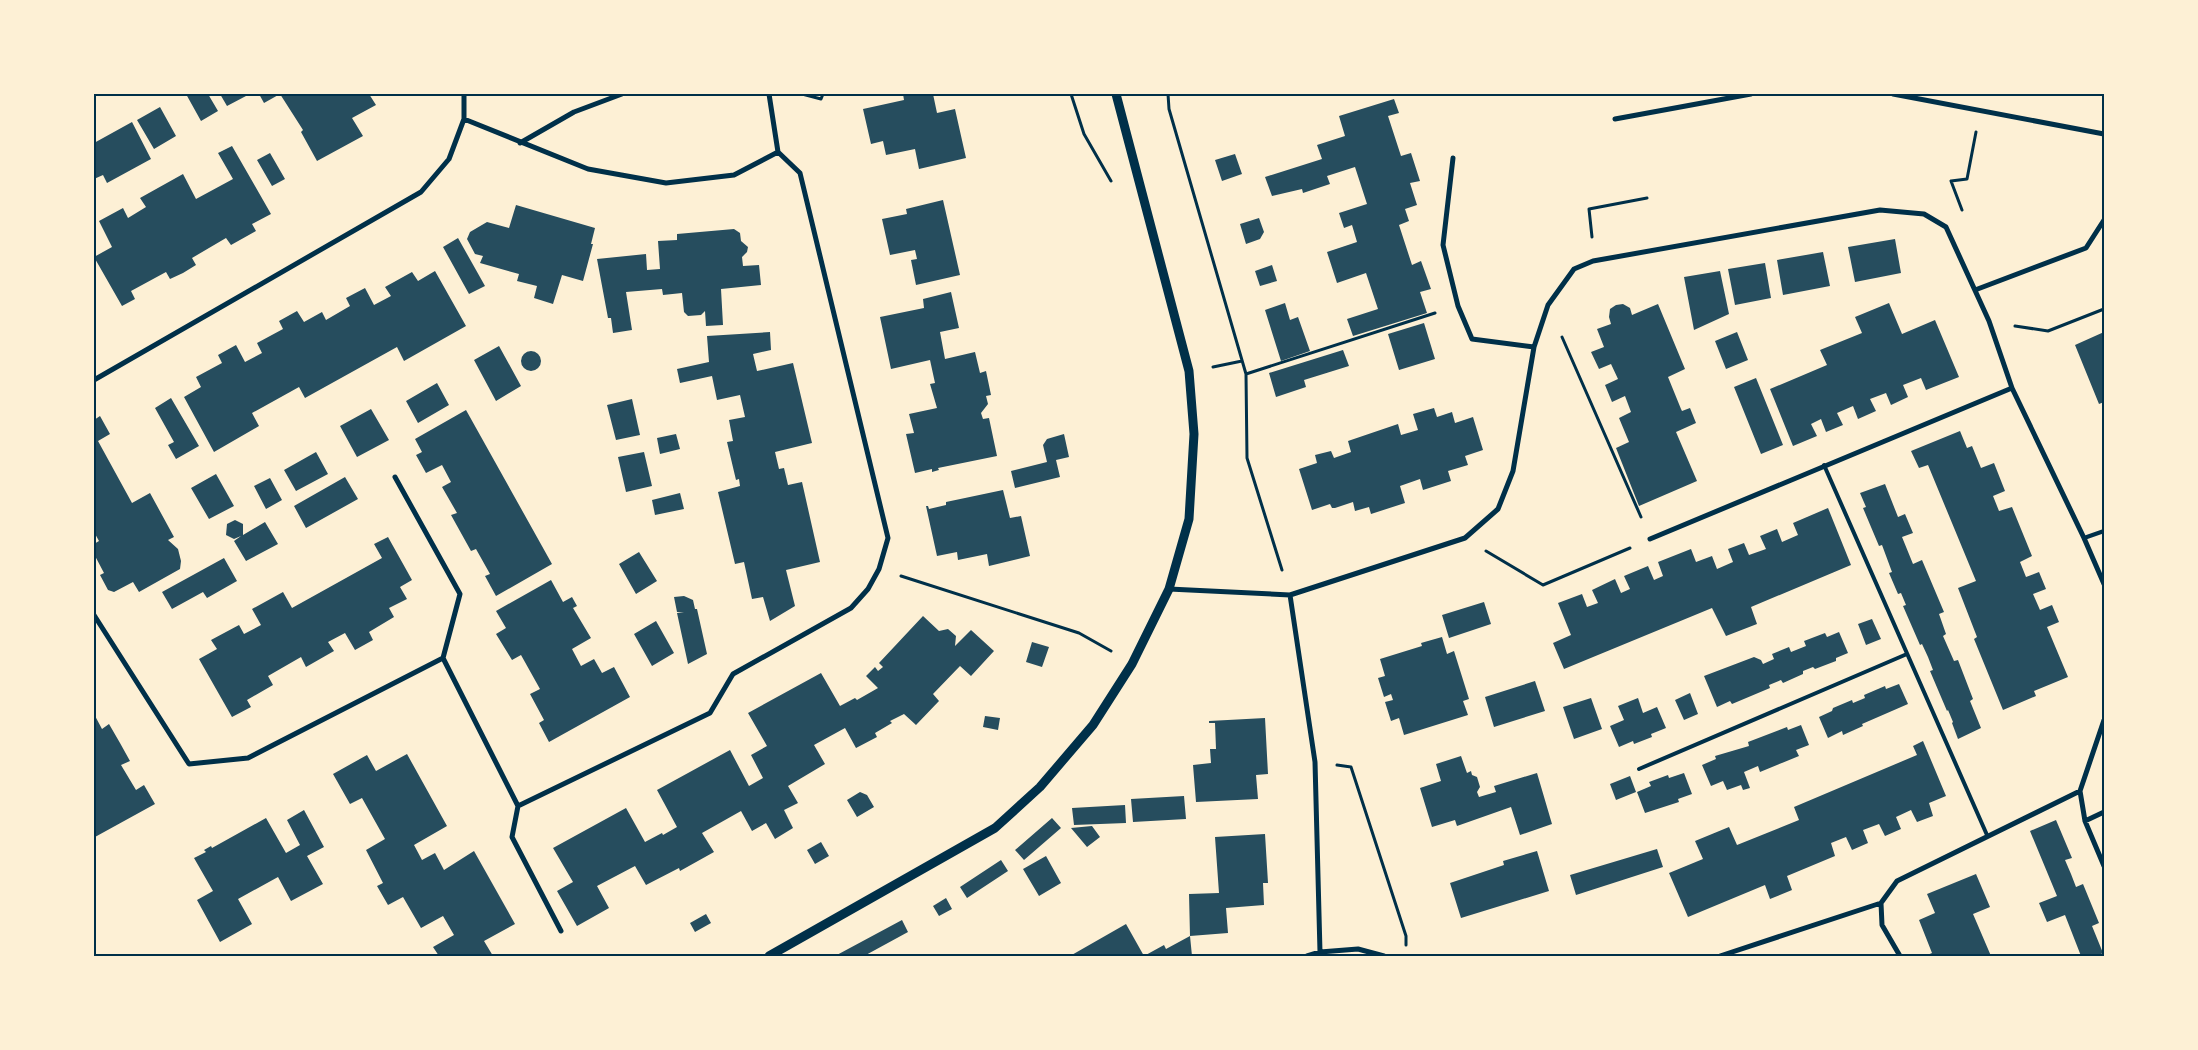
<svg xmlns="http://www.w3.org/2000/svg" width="2198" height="1050" font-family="Rubik,sans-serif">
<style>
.building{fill:#264d5e}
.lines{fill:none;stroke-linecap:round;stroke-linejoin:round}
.path{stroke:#003049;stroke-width:3}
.service{stroke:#003049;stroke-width:4}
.minor{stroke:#003049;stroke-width:5}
.tertiary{stroke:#003049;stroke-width:9}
.neatline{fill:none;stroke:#003049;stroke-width:2}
</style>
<rect width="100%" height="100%" fill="#fdf0d5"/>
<path class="building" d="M186,94H208L218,111L201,121Z
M220,94H245L246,96L227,106Z
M259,94H369L376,105L352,118L363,136L317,161L301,132L303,130L280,94L264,103Z
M903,94H933L937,113L955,109L966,158L919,169L915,149L886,155L883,141L871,144L863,109L904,100Z
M1394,99L1399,113L1388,116L1401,156L1411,153L1420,181L1410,183L1417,205L1405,209L1409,221L1399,225L1412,265L1421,261L1431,289L1420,292L1427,313L1353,336L1347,319L1378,309L1366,273L1337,283L1327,252L1357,242L1352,225L1344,228L1339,213L1367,204L1355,167L1327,176L1330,184L1303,193L1302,189L1272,196L1265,177L1322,159L1317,145L1345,136L1339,116Z
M160,107L176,136L154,149L137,120Z
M132,122L151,159L107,183L103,175L94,179V143Z
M232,146L271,214L252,224L256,231L231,245L226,238L192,258L196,265L183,273L170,279L166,272L131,291L135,299L122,306L94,257L112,247L99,221L123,208L128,218L146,207L140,198L183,174L196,199L233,179L218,153Z
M270,153L285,179L272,186L257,160Z
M1235,154L1242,174L1222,181L1215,160Z
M943,200L960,275L916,285L911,260L917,259L915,250L890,255L882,219L907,214L906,209Z
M516,205L595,228L591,244H593L583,281L562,275L553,304L534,298L537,286L517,281L519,274L480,263L483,256L475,254L467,239L470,232L487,222L509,228Z
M1259,218L1264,232L1260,239L1246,244L1240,224Z
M734,229L740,233L741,241L748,247L747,252L742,257L743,266L759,265L761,285L721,289L723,325L706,326L705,311L701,315L688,316L684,312L682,293L663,295L662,289L626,292L632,330L613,333L611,318H608L597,259L646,254L647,270L660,269L658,241L677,240V234Z
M458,238L485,286L469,294L443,247Z
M1895,239L1901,273L1855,282L1848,247Z
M1823,252L1830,286L1783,295L1777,260Z
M1765,263L1771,298L1735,305L1728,269Z
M1272,265L1277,281L1260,286L1255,271Z
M435,271L466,326L404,361L397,347L305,398L299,387L252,413L259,426L214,452L184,397L201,387L196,377L222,363L218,355L236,345L245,362L262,353L257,343L283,329L279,321L297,311L304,322L322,312L326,320L350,306L346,298L365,288L374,305L391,296L385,287L412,272L418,281Z
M1720,271L1729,314L1694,330L1684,277Z
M951,292L959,328L940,332L945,359L975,352L980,373L986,371L991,395L986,396L988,404L981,413L983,419L989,418L997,456L938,468L939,470L932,472V469L915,473L906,434L914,433L909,414L937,408L930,384L935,383L930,360L891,369L880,317L924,308L923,299Z
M1285,303L1290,320L1298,317L1310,351L1281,361L1265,310Z
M1889,303L1902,334L1935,320L1959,377L1926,390L1921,378L1903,385L1908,397L1891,405L1886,393L1870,399L1876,411L1858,419L1853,406L1837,413L1843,425L1826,432L1821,419L1811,424L1817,436L1793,446L1770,389L1827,365L1820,350L1862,333L1855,317Z
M1623,304L1630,308L1632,315L1658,304L1685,369L1668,377L1681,409L1682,411L1690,408L1696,423L1676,432L1697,481L1639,506L1616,448L1629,442L1619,418L1631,412L1625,396L1612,402L1605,385L1618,379L1611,364L1599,369L1591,352L1604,347L1597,329L1611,324L1609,317L1610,309L1616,305Z
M1424,323L1435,359L1399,370L1388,334Z
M770,332L771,350L753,354L757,371L793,363L812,443L775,452L779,469L784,468L788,485L802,482L820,562L786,570L795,606L770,621L763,597L752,599L744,562L735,564L718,492L740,486L739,479L736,480L727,442L733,441L729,420L745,417L740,395L717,400L712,376L680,383L677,369L709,362L707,336Z
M1737,332L1748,360L1726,369L1715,341Z
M2104,332V402L2099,404L2075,345Z
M499,346L521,386L496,401L474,360Z
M1343,350L1349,366L1304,380L1306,387L1276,397L1269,373Z
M521 361a10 10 0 1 1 20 0a10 10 0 1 1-20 0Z
M1756,378L1783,445L1761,454L1734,387Z
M437,383L449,405L418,423L406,401Z
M171,398L199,446L176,459L168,445L174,442L155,408Z
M632,399L640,435L616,440L607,405Z
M1434,408L1437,417L1452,412L1455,423L1473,417L1483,450L1465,456L1468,465L1448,471L1451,481L1423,490L1420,479L1400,486L1405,503L1371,514L1369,507L1355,511L1353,502L1335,508H1332L1330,504L1312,510L1299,469L1317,463L1315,455L1331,451L1334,458L1351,452L1348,441L1398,424L1401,435L1418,430L1413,414Z
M371,409L389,440L357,457L340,426Z
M466,410L552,564L496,596L485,576L490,574L476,549L471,551L451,515L457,513L442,487L451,482L442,465L426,473L416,455L422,452L415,439Z
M100,416L110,434L98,441L132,503L150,493L174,537L168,540L178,549L181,561L180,569L139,592L133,582L114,592L108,590L100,575L104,573L94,554V544L99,541L94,532V420Z
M1960,431L1967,448L1972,446L1981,468L1994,463L2005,491L1993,496L1999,511L2012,507L2032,556L2020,562L2026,577L2039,572L2046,589L2033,594L2040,610L2052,605L2059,622L2047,627L2068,677L2034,691L2036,696L2003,710L1974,639L1977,637L1958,588L1976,581L1928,465L1919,468L1911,451Z
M676,434L680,449L660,454L657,438Z
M1064,434L1069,457L1056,460L1060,477L1015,488L1011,471L1047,462L1043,445L1047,439Z
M316,452L328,474L296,491L284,470Z
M644,452L652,486L626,492L618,457Z
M216,474L234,506L209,519L191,488Z
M345,477L358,499L306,528L294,506Z
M270,478L282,500L266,509L254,486Z
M1885,484L1898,517L1905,514L1913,533L1902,537L1913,564L1922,560L1944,612L1939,614L1946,634L1943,636L1954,661L1958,660L1973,699L1970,701L1981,728L1958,739L1952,723L1953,722L1948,710L1947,711L1930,671L1933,670L1928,657L1922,644L1920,645L1903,606L1906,605L1901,593L1898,594L1889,573L1892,572L1882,545L1879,546L1863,508L1866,507L1860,493Z
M1003,490L1010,518L1021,516L1030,556L989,566L987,554L958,560L957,552L937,556L926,506H928L929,509L946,505V502Z
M680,493L684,509L655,515L652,500Z
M1828,508L1851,565L1751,607L1757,624L1726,636L1712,608L1564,669L1553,643L1571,635L1558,603L1582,594L1587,607L1598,603L1592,590L1615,579L1621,593L1630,589L1624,576L1648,566L1654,580L1663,576L1658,562L1691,549L1696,562L1712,556L1717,569L1733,562L1728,549L1744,543L1749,555L1766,549L1760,536L1777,529L1782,542L1798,535L1793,523Z
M235,520L243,524V535L265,522L278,544L246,561L234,541L241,536L234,539L226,535L227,524Z
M388,537L412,580L400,587L407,599L389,608L394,617L369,632L373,640L355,650L345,633L328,642L334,651L306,667L301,657L268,676L273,685L247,700L251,707L232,717L199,659L217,649L211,640L239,625L244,634L261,625L252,609L283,592L292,608L382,558L374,544Z
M639,552L657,581L636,594L619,564Z
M224,558L237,581L207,598L203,592L172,609L162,592Z
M551,580L563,602L572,597L577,606L573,608L591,638L572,649L581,666L594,659L602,673L614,667L630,697L549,742L539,723L544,720L530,694L540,689L521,655L512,660L496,634L506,628L496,611Z
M684,596L693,600L695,609H697L707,654L688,664L677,613L684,612H677L674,597Z
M1484,602L1491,624L1449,638L1442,615Z
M923,616L939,631L948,629L956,636L955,646L971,630L994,651L971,676L960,666L933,694L939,701L916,725L904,714L890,721L892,723L875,733L877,737L856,748L845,728L814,745L825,764L788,786L798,803L784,810L793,828L775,839L766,823L752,831L741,811L702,833L714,852L680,871L679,868L646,885L635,866L597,886L609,908L577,926L557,891L573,882L553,848L626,808L645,842L662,833L663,835L677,827L657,790L730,750L749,786L763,778L751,755L767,746L748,713L821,673L840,706L855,698L857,700L878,688L866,676L875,667L878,671L883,667L879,663Z
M1872,619L1881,639L1866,645L1858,624Z
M656,621L674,653L652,666L634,634Z
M1839,632L1848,653L1836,658V661L1815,669L1813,667L1803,671V674L1783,683L1781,680L1769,685L1770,688L1732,704L1730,701L1717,707L1704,676L1754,657L1761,660L1763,664L1774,659L1772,654L1789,647L1791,652L1806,646L1804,641L1825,633L1827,637Z
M1442,637L1447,654L1454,651L1469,699L1463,701L1468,715L1404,735L1399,718L1391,721L1385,702L1393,700L1391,694L1384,697L1378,678L1385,676L1380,659L1422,646L1421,643Z
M1032,642L1049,647L1042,667L1026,662Z
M1535,681L1545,711L1494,727L1485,697Z
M1899,684L1908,704L1862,724L1863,726L1843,735L1842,731L1828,738L1819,717L1832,711L1833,708L1852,700L1853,703L1865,698L1864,695L1885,686L1886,689Z
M1690,693L1698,714L1684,720L1675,700Z
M1591,698L1602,729L1574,739L1563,707Z
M1638,698L1643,713L1657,707L1666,728L1651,734L1652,737L1634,744L1633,741L1619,747L1610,726L1624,720L1618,706Z
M94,714L102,729L109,724L120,743L130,761L121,765L136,790L144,785L155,804L95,837Z
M985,716L1000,718L998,730L983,727Z
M1265,718L1268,774L1256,775L1258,799L1196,802L1193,765L1211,763L1210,749H1216L1215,723H1209V721Z
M1801,725L1809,745L1796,750L1799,756L1760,772L1758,766L1744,772L1750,788L1743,790L1741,785L1727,790L1723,781L1711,786L1702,765L1716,759L1715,756L1749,746L1748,742L1787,727L1788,730Z
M1923,741L1946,796L1929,803L1933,816L1917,822L1911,810L1896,817L1901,829L1885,836L1879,824L1863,830L1868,843L1852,850L1846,837L1831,843L1835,856L1787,876L1792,890L1770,899L1765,885L1688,917L1669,873L1703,859L1695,841L1729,827L1737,845L1799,820L1794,807L1917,755L1913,746Z
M407,754L447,826L414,845L422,860L435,853L444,870L474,851L515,924L484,941L493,956H439L433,947L454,935L443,916L421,928L403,897L388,905L377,886L383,883L366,850L385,839L362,798L350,804L333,774L367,755L376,771Z
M1461,756L1467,773L1471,771L1472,775L1477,777L1480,787L1477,792L1479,797L1496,792L1494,786L1537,773L1552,824L1520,835L1511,807L1457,826L1455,820L1432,827L1420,788L1441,781L1436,764Z
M1684,773L1692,794L1678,799L1679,802L1645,813L1637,792L1651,786L1649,782L1668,775L1669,778Z
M1630,776L1636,792L1616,800L1610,784Z
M860,792L867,795L874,807L857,817L847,800Z
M1184,796L1186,819L1133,822L1131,799Z
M1125,805L1126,823L1074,825L1072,808Z
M304,810L324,847L307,856L323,884L291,901L278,877L238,899L252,924L220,942L197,900L213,891L194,858L206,852L204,850L211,846L212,848L266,818L286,853L300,845L287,820Z
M1052,818L1061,828L1024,860L1015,850Z
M2056,820L2072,858L2065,860L2071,874L2076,887L2083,884L2099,923L2092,926L2103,953L2097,956H2081L2065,915L2047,922L2039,903L2057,896L2030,831Z
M1092,826L1100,837L1087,847L1071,828Z
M1265,834L1268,883H1263L1264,905L1226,908L1228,933L1190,936L1189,894L1219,893L1215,837Z
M821,842L829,856L815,864L807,850Z
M1657,849L1663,867L1576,895L1570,875Z
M1537,851L1549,891L1461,918L1450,883L1504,865L1503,861Z
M1046,856L1061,883L1039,896L1023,869Z
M1001,860L1008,871L967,898L960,887Z
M1976,874L1990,907L1973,914L1991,956H1925L1932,953L1919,920L1935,913L1927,894Z
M946,898L952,909L939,916L933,906Z
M706,914L711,923L695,932L690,923Z
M902,920L908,932L864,956H835Z
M1126,924L1144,956L1164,945L1166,949L1190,936L1192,956H1070Z"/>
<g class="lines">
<path class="path" d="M802,94L821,99L823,94
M1071,94L1084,134L1111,181
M1168,94L1169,109L1246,374L1247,458L1282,570
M1962,210L1951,181L1967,179L1976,132
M1592,237L1589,209L1647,198
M2015,326L2048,331L2104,309
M1562,337L1641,517
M1213,367L1242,361
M1246,374L1435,313
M1486,551L1543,585L1630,548
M901,576L1079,633L1111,651
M1337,765L1351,767L1406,936V945"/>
<path class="service" d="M1824,465L1987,835
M2084,538L2104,531
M1639,769L1907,654"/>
<path class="minor" d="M1893,94L2104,134
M464,119L588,169L666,183L734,175L778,152
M1615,119L1751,94
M520,143L574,112L622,94
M1453,158L1443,245L1458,306L1472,339L1534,347
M1975,290L2086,248L2104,220
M94,380L421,192L449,159L464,119V94
M395,477L460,594L443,658L518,806L512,837L561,931
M1650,539L2012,388
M1169,589L1290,595L1465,538L1498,509L1513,471L1534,347L1548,305L1574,269L1593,261L1880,210L1924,214L1946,227L1989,321L2012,388L2084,538L2104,584
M1290,595L1315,762L1320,952L1358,949L1384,956
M94,615L189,764L248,758L443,658
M2104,720L2080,791L2085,821L2104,866
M518,806L710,713L733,674L851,608L868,589L879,569L888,538L800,173L778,152L769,94
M2085,821L2104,812
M1307,956L1320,952
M1720,956L1881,903
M1900,956L1882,925L1881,903L1897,881L2080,791"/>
<path class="tertiary" d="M769,956L995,828L1040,787L1093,725L1132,664L1169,589L1189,519L1194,434L1189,371L1116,94"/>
</g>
<rect width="2198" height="1050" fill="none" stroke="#fdf0d5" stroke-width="190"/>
<rect x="95" y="95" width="2008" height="860" class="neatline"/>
</svg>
